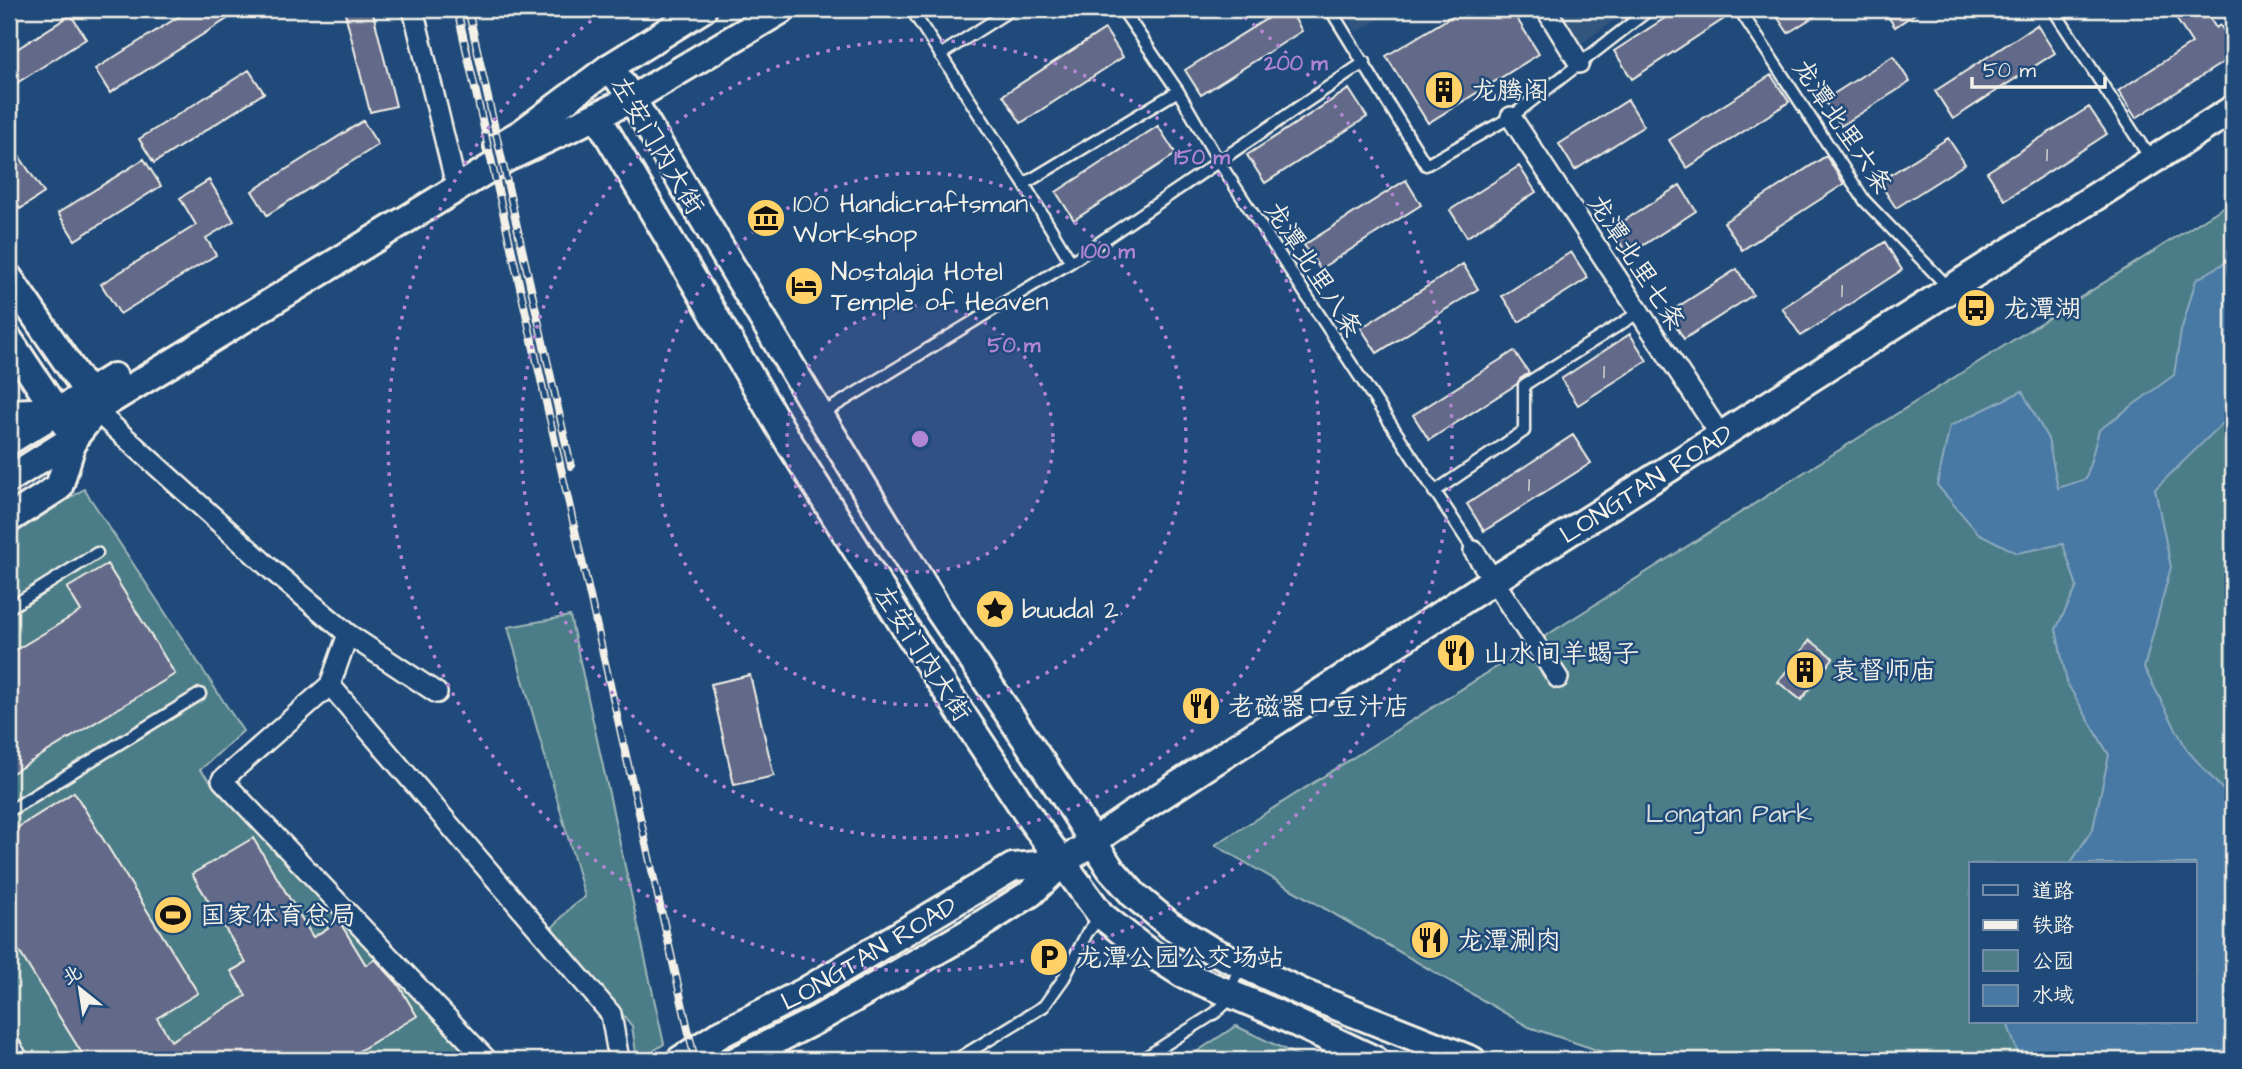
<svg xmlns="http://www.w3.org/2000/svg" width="2242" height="1069" font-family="'Architects Daughter','LXGW WenKai TC',sans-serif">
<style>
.built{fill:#33547e}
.green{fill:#4c7d88;stroke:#a0b7b8;stroke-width:2;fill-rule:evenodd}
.water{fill:#4779a4;stroke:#8ca9bf;stroke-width:2}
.building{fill:#636a89;stroke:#f4f1e8;stroke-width:2}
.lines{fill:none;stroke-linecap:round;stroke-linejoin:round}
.lane-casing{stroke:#f4f1e8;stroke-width:15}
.street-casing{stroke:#f4f1e8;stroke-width:24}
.secondary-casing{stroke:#f4f1e8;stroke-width:32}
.lane{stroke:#1f4a7a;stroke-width:10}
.street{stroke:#1f4a7a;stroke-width:19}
.secondary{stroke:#1f4a7a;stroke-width:26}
.rail-casing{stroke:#f4f1e8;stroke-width:8}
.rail{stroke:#1f4a7a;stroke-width:5;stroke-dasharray:16;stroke-linecap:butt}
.ring{fill:none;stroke:#b185d1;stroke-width:3.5;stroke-dasharray:3.5 7}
.labels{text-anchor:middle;stroke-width:5;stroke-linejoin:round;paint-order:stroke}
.number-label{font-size:23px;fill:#d0cfd0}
.poi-label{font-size:26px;fill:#f4f1e8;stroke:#1f4a7a;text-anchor:start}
.street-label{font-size:26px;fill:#f4f1e8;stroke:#1f4a7a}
.park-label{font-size:26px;fill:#dbe0da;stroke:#1f4a7a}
.centre{fill:#b185d1;stroke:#1f4a7a;stroke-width:3.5}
.ring-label{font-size:21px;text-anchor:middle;font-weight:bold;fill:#b185d1;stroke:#1f4a7a;stroke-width:5;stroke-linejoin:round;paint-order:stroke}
</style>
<rect width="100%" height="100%" fill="#1f4a7a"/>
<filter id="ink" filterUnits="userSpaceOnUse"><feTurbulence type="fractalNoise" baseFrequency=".0143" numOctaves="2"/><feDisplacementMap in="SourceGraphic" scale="14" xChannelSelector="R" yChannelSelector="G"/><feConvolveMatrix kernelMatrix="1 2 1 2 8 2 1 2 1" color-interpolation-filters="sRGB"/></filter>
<g filter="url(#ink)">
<path class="built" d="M1342,9H1395L1357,32Z
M1557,9H1630L1578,46Z"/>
<path class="green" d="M2233,201V1060H1626L1529,1027L1215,845ZM1971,864H2195V1022H1971Z
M84,489L243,731L200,770L474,1060H9V537Z
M570,616L664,1044L639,1060H637L632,1026L552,928L572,906L585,897L508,627Z
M1236,1026L1307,1060H1184Z"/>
<path class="water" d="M2233,258V422H2224L2155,489L2171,567L2144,668L2187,750L2233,801V1060H2020L2007,1022H2195V864H2070L2093,828L2109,755L2067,683L2056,629L2077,587L2063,544L2017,553L1978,533L1937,485L1950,426L2022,391L2048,439L2058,488L2086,479L2099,430L2174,375L2181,331L2196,280Z"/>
<path class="building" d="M191,9H243L110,93L95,69Z
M344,9H372L396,106L370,112Z
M1282,9H1289L1302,31L1201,95L1185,70Z
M1464,9H1511L1539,54L1428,123L1386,56Z
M1679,9H1732L1733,13L1632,79L1614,51Z
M1772,9H1826L1788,33Z
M1883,9H1922L1895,27Z
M2170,9H2204L2216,28L2220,25L2233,45V56L2136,118L2118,91L2192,43Z
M71,15L86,39L9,88V54Z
M2037,25L2055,53L1953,119L1935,91Z
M1105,29L1123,57L1021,123L1003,95Z
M1893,56L1910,82L1841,126L1824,100Z
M249,70L264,93L154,163L139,139Z
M1771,75L1789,102L1687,168L1669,140Z
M1349,89L1367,117L1265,183L1247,155Z
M1628,100L1644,126L1575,170L1559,144Z
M2089,107L2107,134L2005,200L1987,172Z
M363,121L378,145L267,215L252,191Z
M1158,126L1176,154L1074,220L1056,192Z
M1948,138L1965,164L1896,208L1879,182Z
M9,141L44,193L20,209L9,192Z
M1826,156L1844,184L1742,250L1724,222Z
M144,159L161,186L75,240L58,213Z
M1519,166L1536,192L1467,237L1450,210Z
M209,180L234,221L206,238L216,255L120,314L101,284L196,225L180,198Z
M1406,180L1421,205L1320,269L1304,245Z
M1680,185L1696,211L1628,255L1611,229Z
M1885,242L1902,270L1801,336L1782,308Z
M1571,252L1588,278L1519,322L1502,296Z
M1463,264L1478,289L1377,353L1361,328Z
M1737,269L1753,295L1684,339L1668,313Z
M1630,334L1647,361L1578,405L1561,379Z
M1514,351L1529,373L1520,379L1517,384L1429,440L1413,415Z
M1573,435L1591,463L1484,531L1467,504Z
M107,564L175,674L9,775V654L81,611L67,588Z
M1810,640L1833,658L1801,700L1778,682Z
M750,675L774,776L734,785L711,684Z
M74,792L198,993L157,1018L171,1041L246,996L231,971L246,963L192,874L253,838L313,937L339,921L366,965L375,959L398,984L417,1016L344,1060H86L9,935V833Z"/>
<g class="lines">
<g class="lane-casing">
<path id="lane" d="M911,9L1024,184L1071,262
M1122,9L1178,91L1219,162L1474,551
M1330,9L1426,165L1511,117L1650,9
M1739,9L1865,201L1948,287
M2053,9L2150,158
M940,55L1012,9
M1024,184L1178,91
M820,415L1071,262L1365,62
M1434,492L1524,431V385L1638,313
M9,608L97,553
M9,811L200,694
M9,1036L24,1060
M956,1060L1044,1006L1064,978L1087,933L1101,916
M1141,1060L1215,1013L1225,1004L1240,965"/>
</g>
<g class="street-casing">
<path id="street" d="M413,9L453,173
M1546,9L1579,63
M1511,117L1721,436
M107,421L273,571L348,634L437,693
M1474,551L1558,678
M348,634L330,685L222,780L487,1060
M330,685L611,1014L619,1060"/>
</g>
<g class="secondary-casing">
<g id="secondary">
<path d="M610,67L632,99L820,415L938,609L1064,796L1110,868L1134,895L1170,925L1209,949L1303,993L1472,1060"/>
<path d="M597,116L787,439L906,629L1032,821L1101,915L1144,949L1183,974L1269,1010L1375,1060"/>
<path d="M498,147L523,132L610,67L703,9"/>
<path d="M9,278L97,406"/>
<path d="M9,340L65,424"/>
<path d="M9,413L55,411"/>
<path d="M9,441L114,377"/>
<path d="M9,479L74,438"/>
<path d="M9,519L59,487L74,438L98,408L505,159L632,99L783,9"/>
<path id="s1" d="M680,1060L722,1033L804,992L1013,867L1062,863"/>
<path id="s2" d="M737,1060L818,1019L968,933L1031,893L1062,863L1130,816L1494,580L2233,109"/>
</g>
</g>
<use href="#lane" class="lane"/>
<use href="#street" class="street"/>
<use href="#secondary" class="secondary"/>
<g class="rail-casing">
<path id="rail" d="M457,9L695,1060
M468,9L571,466"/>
</g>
<use href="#rail" class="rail"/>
</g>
</g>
<circle cx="920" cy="439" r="133" fill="#b185d1" fill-opacity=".12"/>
<g class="ring">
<circle cx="920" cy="439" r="133"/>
<circle cx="920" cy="439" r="266"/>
<circle cx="920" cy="439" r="399"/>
<path d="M1236 11A532 532 0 1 1 604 11"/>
</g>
<defs>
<g id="building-disc" transform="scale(2.0125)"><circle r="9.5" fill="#ffd166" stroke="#1f4a7a"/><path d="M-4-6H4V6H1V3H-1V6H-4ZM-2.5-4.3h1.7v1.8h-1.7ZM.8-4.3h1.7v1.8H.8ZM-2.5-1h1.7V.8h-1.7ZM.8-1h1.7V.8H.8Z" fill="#111"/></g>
<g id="museum-disc" transform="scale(2.0125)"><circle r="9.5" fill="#ffd166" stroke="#1f4a7a"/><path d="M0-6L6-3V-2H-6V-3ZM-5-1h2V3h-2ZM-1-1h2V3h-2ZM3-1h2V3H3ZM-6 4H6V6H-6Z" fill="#111"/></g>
<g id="hotel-disc" transform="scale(2.0125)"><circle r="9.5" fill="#ffd166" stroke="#1f4a7a"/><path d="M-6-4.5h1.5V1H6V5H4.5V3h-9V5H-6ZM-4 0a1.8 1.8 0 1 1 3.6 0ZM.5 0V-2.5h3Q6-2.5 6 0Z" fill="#111"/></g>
<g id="bus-disc" transform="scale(2.0125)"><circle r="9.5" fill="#ffd166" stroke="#1f4a7a"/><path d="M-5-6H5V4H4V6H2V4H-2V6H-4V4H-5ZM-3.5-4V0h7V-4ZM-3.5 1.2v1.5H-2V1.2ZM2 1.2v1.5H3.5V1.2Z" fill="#111"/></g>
<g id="sight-disc" transform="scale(2.0125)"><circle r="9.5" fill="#ffd166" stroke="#1f4a7a"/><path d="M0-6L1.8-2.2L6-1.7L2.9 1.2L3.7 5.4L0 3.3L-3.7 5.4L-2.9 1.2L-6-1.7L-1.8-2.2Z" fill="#111"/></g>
<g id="restaurant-disc" transform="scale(2.0125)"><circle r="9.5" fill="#ffd166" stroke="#1f4a7a"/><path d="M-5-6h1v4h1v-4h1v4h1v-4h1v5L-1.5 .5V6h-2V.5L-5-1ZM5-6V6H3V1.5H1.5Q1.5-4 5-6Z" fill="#111"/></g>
<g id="stadium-disc" transform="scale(2.0125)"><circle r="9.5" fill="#ffd166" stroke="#1f4a7a"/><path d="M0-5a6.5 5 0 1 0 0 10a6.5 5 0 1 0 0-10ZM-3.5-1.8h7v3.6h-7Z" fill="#111"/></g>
<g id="parking-disc" transform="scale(2.0125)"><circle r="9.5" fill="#ffd166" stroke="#1f4a7a"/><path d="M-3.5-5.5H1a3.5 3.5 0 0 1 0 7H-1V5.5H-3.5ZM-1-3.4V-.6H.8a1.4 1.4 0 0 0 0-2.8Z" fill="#111"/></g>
</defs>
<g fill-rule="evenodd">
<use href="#building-disc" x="1444" y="90"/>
<use href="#museum-disc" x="766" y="218"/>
<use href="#hotel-disc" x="804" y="286"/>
<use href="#bus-disc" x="1976" y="308"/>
<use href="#sight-disc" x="995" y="609"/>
<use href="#restaurant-disc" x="1456" y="653"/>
<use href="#building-disc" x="1805" y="670"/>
<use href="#restaurant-disc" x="1201" y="706"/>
<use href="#stadium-disc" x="173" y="915"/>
<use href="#restaurant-disc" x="1430" y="940"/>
<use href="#parking-disc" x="1049" y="957"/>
</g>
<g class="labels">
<g class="number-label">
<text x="2047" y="161">1</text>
<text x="1842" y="297">1</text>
<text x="1604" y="378">1</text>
<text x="1529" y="491">1</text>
</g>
<g class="poi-label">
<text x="1471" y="99">龙腾阁</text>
<text x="793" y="212">100 Handicraftsman<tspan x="793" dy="30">Workshop</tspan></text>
<text x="831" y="280">Nostalgia Hotel<tspan x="831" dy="30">Temple of Heaven</tspan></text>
<text x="2003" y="317">龙潭湖</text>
<text x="1022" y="618">buudal 2</text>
<text x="1483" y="662">山水间羊蝎子</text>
<text x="1832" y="679">袁督师庙</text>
<text x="1228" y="715">老磁器口豆汁店</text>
<text x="200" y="924">国家体育总局</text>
<text x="1457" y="949">龙潭涮肉</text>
<text x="1076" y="966">龙潭公园公交场站</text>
</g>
<g class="street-label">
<text transform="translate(1843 126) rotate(56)" y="9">龙潭北里六条</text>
<text transform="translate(658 145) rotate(59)" y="9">左安门内大街</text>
<text transform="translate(1637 262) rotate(57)" y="9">龙潭北里七条</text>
<text transform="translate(1314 269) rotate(57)" y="9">龙潭北里八条</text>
<text dy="9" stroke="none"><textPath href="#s2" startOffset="1078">LONGTAN ROAD</textPath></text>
<text transform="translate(923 653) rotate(57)" y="9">左安门内大街</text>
<text dy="9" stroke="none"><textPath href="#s1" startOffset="217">LONGTAN ROAD</textPath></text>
</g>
<g class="park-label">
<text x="1729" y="822">Longtan Park</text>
</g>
</g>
<circle cx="920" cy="439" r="10" class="centre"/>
<g class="ring-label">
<text x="1296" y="70">200 m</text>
<text x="1202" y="164">150 m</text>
<text x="1108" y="258">100 m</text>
<text x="1014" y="352">50 m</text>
</g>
<rect width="2242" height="1069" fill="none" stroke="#1f4a7a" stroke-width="35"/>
<rect x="18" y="18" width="2207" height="1034" fill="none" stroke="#f4f1e8" stroke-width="2.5" filter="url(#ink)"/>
<rect x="1969" y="862" width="228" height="161" fill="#1f4a7a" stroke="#748da6" stroke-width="2"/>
<rect x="1983" y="885" width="35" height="10" fill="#1f4a7a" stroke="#748da6" stroke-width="2"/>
<text x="2032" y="898" font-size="21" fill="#f4f1e8">道路</text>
<rect x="1983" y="920" width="35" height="10" fill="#f4f1e8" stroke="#748da6" stroke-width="2"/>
<text x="2032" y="932" font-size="21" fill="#f4f1e8">铁路</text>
<rect x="1983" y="950" width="35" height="21" fill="#4c7d88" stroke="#748da6" stroke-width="2"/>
<text x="2032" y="968" font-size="21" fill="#f4f1e8">公园</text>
<rect x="1983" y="985" width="35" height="21" fill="#4779a4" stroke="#748da6" stroke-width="2"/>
<text x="2032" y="1002" font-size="21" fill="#f4f1e8">水域</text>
<g transform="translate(80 989) rotate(330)" stroke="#1f4a7a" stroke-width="5" paint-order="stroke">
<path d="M0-5L12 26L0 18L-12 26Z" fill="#f4f1e8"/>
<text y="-10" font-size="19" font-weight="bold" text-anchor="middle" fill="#f4f1e8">北</text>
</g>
<path d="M1972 77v10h133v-10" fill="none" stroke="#f4f1e8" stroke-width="3.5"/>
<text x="1983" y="77" font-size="21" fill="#f4f1e8" stroke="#1f4a7a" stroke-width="5" paint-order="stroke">50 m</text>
</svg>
